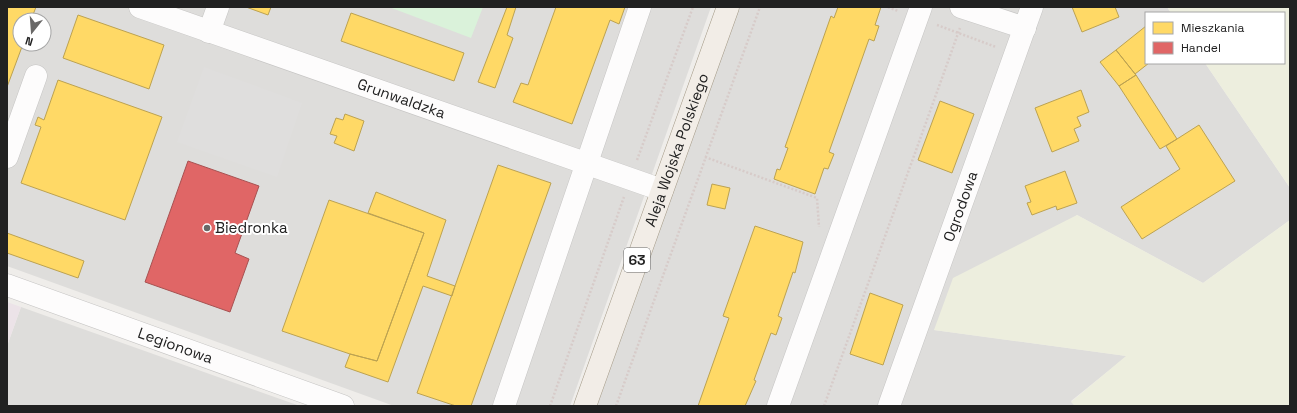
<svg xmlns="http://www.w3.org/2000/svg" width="1297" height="413" font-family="'Space Grotesk',sans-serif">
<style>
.residential{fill:#dedddb;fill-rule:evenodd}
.industrial{fill:#ece3e8}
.farmland{fill:#edeede}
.park{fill:#daf2da}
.parking{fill:#dfdedd}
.homes{fill:#ffd966;stroke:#bca251}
.shops{fill:#e06666;stroke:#a75151}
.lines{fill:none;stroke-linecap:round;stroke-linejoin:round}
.minor-casing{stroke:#c6c5c4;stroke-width:23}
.major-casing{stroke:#a49a87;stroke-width:23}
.path{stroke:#d7cbc9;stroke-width:2.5;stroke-dasharray:2 2;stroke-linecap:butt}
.minor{stroke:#fdfcfc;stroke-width:22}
.major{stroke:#f2ede7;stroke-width:22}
.poi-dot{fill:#696867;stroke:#fff;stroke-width:1.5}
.labels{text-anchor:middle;stroke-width:4;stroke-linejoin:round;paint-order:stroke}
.shield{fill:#fff;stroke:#646464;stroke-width:1}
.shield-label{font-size:14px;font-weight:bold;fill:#212121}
.street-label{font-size:15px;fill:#212121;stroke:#fff}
.poi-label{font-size:15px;fill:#212121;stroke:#fff;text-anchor:start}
</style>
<rect width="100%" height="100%" fill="#efedea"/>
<path class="residential" d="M7,7H711L570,406H394L7,266ZM20,20H44V44H20Z
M739,7H1167L1171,13H1146V63H1205L1290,188V220L1203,283L1077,215L934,330L1127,356L1071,401L1075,406H597Z
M21,307L300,406H7V346Z"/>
<path class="industrial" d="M7,302L21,307L7,346Z"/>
<path class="farmland" d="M1167,7H1290V188L1205,63H1284V13H1171Z
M1077,215L1203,283L1290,220V406H1075L1071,402L1126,356L934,330L953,278Z"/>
<path class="park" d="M389,7H483L471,38Z"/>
<path class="parking" d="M204,67L302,103L277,177L177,142Z"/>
<path class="homes" d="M7,7H36L31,20H20V44H23L7,87Z
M246,7H271L268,15Z
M507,7H516L507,35L513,38L495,88L478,82Z
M556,7H625L619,24L610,20L572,124L513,102L521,83L528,85Z
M838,7H881L875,25L879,26L874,41L869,39L829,152L834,154L828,169L824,168L815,194L774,179L777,169L780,170L788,148L785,147L831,16L834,18Z
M1072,7H1115L1119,17L1082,32Z
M351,13L464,53L454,81L341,41Z
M78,15L164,45L149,89L63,58Z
M1146,26V63H1149L1135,74L1116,50Z
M1116,50L1136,75L1119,86L1100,62Z
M1136,75L1177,139L1160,149L1119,86Z
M58,80L162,117L125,220L21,183L41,127L35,125L38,117L44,120Z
M1081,90L1089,112L1077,117L1081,126L1074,129L1079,141L1052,152L1035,108Z
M940,101L974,114L952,173L918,160Z
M345,114L364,121L354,151L334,143L337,136L330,134L336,118L343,120Z
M1199,125L1235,181L1142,239L1121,207L1180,169L1166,146Z
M498,165L551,183L471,406H456L417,393Z
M1065,171L1077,203L1057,210L1056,206L1032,215L1027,203L1031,202L1025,186Z
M712,184L730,188L725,209L707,205Z
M376,192L446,220L427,276L455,286L452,296L423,286L388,382L345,367L350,354L377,361L424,233L368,213Z
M329,200L424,233L377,361L350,354L282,331Z
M755,226L803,242L795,273L793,272L778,316L782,318L776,335L771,333L754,380L756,381L745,406H698L729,318L723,316Z
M7,233L84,261L78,278L7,253Z
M870,293L903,305L883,365L850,354Z"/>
<path class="shops" d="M188,161L259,186L235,253L249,259L230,312L145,282Z"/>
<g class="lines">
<g class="minor-casing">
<g id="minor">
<path id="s1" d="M140,7L662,190"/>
<path d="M961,7L1025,28"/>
<path d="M209,32L218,7"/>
<path d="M7,157L36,76"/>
<path id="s2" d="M7,285L343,406"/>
<path d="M504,406L640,7"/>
<path d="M778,406L921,7"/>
<path id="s3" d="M889,406L1032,7"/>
</g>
</g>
<g class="major-casing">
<g id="major">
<path id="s4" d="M585,406L728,7"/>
</g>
</g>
<path class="path" d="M888,7L898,11
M937,25L996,47
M705,157L817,198L819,227
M637,160L693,7
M550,406L624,197
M616,406L760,7
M824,406L960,28"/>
<use href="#minor" class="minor"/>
<use href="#major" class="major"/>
</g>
<circle class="poi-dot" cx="207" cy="228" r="4"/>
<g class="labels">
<rect class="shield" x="624" y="248" width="26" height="24" rx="3"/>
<g class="shield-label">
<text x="637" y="265">63</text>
</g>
<g class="street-label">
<text dy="5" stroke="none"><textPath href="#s1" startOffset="277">Grunwaldzka</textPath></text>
<text dy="5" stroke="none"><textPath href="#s4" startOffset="272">Aleja Wojska Polskiego</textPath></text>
<text dy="5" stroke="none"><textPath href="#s3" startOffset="212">Ogrodowa</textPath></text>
<text dy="5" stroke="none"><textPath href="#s2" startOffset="179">Legionowa</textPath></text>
</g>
<g class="poi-label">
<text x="215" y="233">Biedronka</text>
</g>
</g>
<rect width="1297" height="413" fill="none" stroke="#212121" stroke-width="16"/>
<rect x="1145" y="12" width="140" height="52" fill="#ffffff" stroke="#a6a6a6"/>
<rect x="1153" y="22" width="20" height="12" fill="#ffd966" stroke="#a6a6a6"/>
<text x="1181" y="32" font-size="12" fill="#212121">Mieszkania</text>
<rect x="1153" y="42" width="20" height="12" fill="#e06666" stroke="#a6a6a6"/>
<text x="1181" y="52" font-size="12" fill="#212121">Handel</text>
<g transform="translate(32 32) rotate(197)"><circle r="19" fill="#ffffff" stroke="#a6a6a6"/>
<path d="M0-3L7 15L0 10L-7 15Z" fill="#696867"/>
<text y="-6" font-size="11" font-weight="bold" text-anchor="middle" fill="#212121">N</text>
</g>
</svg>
